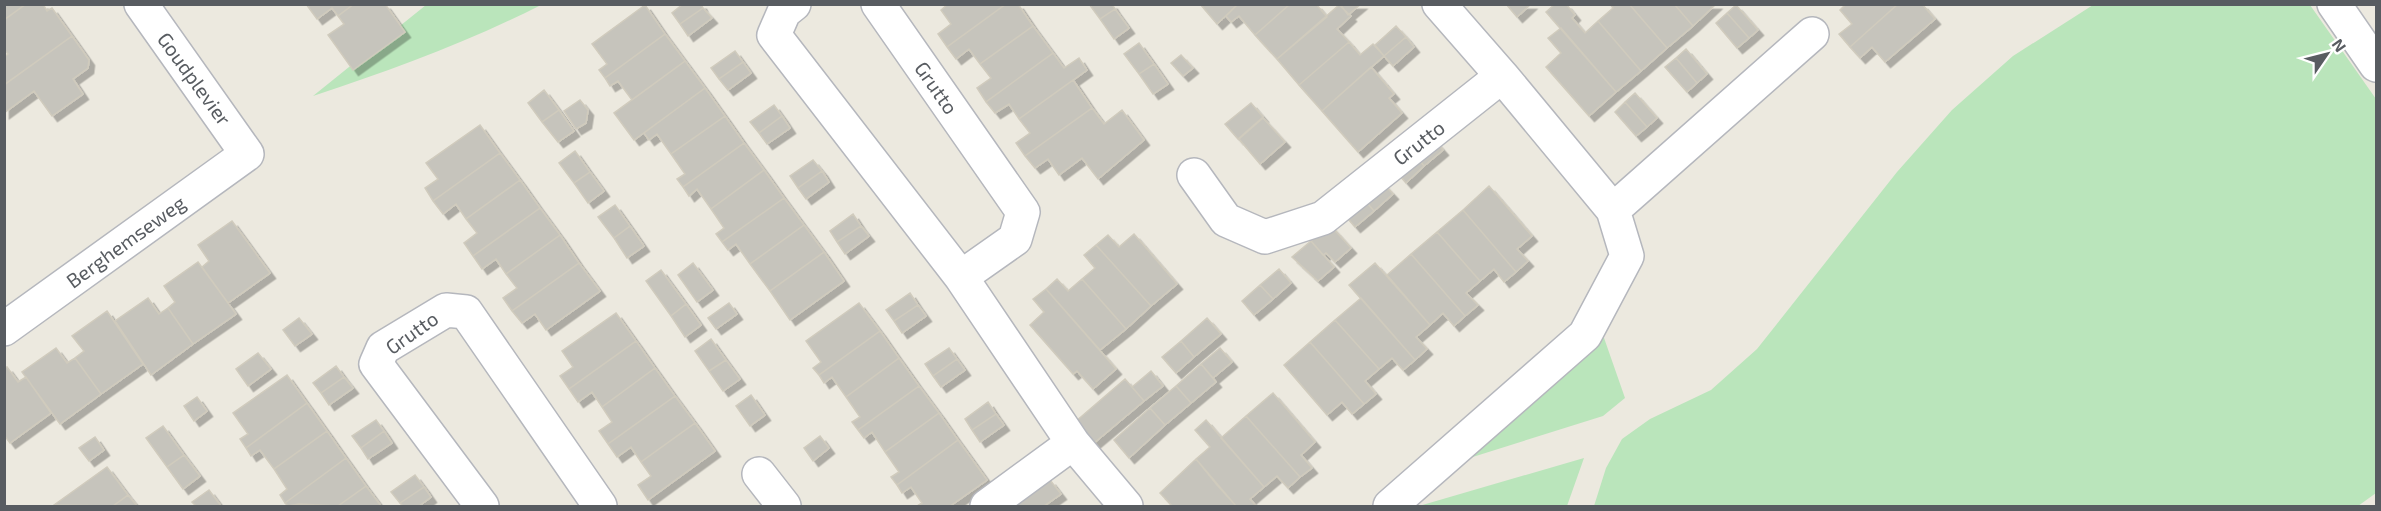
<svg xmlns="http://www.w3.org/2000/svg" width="2381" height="511" font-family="'Exo 2',sans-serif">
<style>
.green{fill:#bae5bb}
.building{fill:#c6c4bc;stroke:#d0cbbd;stroke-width:1.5;filter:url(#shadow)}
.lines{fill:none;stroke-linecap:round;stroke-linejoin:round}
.minor-casing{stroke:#b5b7bd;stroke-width:36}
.minor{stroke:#fff;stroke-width:33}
.labels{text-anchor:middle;stroke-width:4.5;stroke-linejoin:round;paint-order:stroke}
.street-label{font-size:20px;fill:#585c61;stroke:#fff}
</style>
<defs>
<filter id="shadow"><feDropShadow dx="5.5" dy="5.5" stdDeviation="0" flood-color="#0004"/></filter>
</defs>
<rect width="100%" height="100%" fill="#ece9df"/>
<path class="green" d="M426,5H541C468,42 392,70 313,96Z
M2093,5H2310L2376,99V493L2358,506H1594L1606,468L1622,439L1650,419L1711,390L1757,349L1897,172L1952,110L2013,56Z
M1603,335L1625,398L1603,416L1460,461Z
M1584,458L1567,506H1419Z"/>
<path class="building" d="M4,4H26L4,20Z
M26,4H43L47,11L52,8L72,36L4,85V57L8,54L4,50V20Z
M306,4H354L338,16L332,8L317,19Z
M354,4H385L405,32L353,70L328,35L344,24L338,16Z
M683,4H701L703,8L680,24L672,13Z
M948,4H1006L947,47L938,34L951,24L941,10Z
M1006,4H1018L1033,26L980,64L969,49L956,59L947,47Z
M1089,4H1112L1115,9L1100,19Z
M1200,4H1238L1217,24Z
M1238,4H1290L1255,35L1239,16L1231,22L1226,16Z
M1290,4H1316L1327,17L1277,59L1255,35Z
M1340,4H1361L1348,15Z
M1506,4H1531L1517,17Z
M1555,4H1566L1575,15L1572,18L1585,33L1598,21L1641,71L1616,92L1546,12Z
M1610,4H1629L1667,48L1641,71L1598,21L1613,8Z
M1629,4H1674L1693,26L1667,48Z
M1674,4H1716L1693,26Z
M1846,4H1898L1850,47L1839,34L1852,24L1840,10Z
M1898,4H1922L1935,19L1885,62L1872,47L1860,58L1850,47Z
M645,5L665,34L605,78L599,70L607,64L592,44Z
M1339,5L1351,16L1337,29L1349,42L1299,85L1277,59Z
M1736,5L1758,30L1749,38L1727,13Z
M703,8L712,18L688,36L680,24Z
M1115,9L1129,28L1114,39L1100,19Z
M1727,13L1749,38L1737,48L1716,23Z
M1033,26L1053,53L986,102L977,88L991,78L980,64Z
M1396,26L1406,37L1384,56L1375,45Z
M1561,28L1616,92L1589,116L1546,67L1561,53L1548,38Z
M665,34L685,61L632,100L618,81L610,86L605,78Z
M72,36L89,60L88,68L73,79L83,94L52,116L34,91L4,113V85Z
M1406,37L1414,47L1393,66L1384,56Z
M1349,42L1360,55L1373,44L1384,56L1322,111L1299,85Z
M1139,43L1154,64L1139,74L1124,54Z
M1686,49L1707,74L1697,83L1676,58Z
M735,51L743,62L719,79L711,68Z
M1053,53L1064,68L1079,58L1087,70L1019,119L1009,104L995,113L986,102Z
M1181,55L1193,68L1183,76L1171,63Z
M1676,58L1697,83L1687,92L1665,67Z
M685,61L705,88L634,140L614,113Z
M743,62L751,73L728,90L719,79Z
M1154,64L1168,84L1153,94L1139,74Z
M1371,67L1394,94L1389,98L1402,113L1358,152L1322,111Z
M1073,80L1092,108L1025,156L1016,143L1030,133L1019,119Z
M705,88L725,116L671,154L657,134L649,140L644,133Z
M544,90L559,110L542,122L528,103Z
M1635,93L1657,118L1647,127L1625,102Z
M580,100L588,110L586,123L576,129L564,111Z
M1625,102L1647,127L1636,136L1615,112Z
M1251,103L1263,117L1238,139L1225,124Z
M774,105L782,116L759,133L750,122Z
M1092,108L1104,124L1122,110L1144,140L1098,179L1082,158L1059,175L1048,159L1035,168L1025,156Z
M559,110L574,131L558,142L542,122Z
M725,116L744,143L683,187L677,179L685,174L671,154Z
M782,116L790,128L767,144L759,133Z
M1263,118L1285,142L1260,164L1239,139Z
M480,125L500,153L433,201L425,188L438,179L426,163Z
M1431,136L1443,150L1424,166L1413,152Z
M744,143L764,170L711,209L697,189L689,196L683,187Z
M575,151L590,172L574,183L559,163Z
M1413,152L1424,166L1406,183L1394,169Z
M500,153L520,180L466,219L456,204L443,214L433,201Z
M813,160L822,171L798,188L790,176Z
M764,170L784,198L722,242L716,234L724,228L711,209Z
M822,171L829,182L806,199L798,188Z
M590,172L604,191L588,203L574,183Z
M520,180L540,208L473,256L464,243L477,233L466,219Z
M1380,180L1393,194L1374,211L1362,197Z
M1489,186L1532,236L1517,249L1528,261L1516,272L1463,210Z
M1362,197L1374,211L1355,227L1343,213Z
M784,198L804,225L750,264L736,244L728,250L722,242Z
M615,205L630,226L614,238L598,217Z
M540,208L560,235L506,274L496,259L482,269L473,256Z
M1463,210L1516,272L1504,282L1494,269L1480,281L1437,232Z
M853,214L861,226L837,242L830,231Z
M232,221L270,273L228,303L202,267L209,261L198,245Z
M804,225L824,252L770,291L750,264Z
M1330,225L1351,248L1335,262L1326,253L1323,255L1311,241Z
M630,226L644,246L627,258L614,238Z
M861,226L869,236L845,254L837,242Z
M1437,232L1480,281L1466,293L1478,305L1465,316L1411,254Z
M1134,234L1177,284L1151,306L1096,245L1108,235L1119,247Z
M560,235L579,263L512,311L503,298L517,288L506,274Z
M1311,241L1334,267L1318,281L1292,257Z
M1096,245L1151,306L1126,329L1082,279L1095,268L1084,255Z
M824,252L844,281L790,320L770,291Z
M1411,254L1465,316L1454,326L1443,313L1430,325L1387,275Z
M198,262L236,314L193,344L168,308L175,302L164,286Z
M579,263L600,291L546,330L535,314L522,323L512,311Z
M693,263L713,290L697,302L678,275Z
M1375,263L1430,325L1416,337L1427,349L1415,360L1349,285Z
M1279,269L1291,283L1273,299L1260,285Z
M661,270L686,304L671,316L646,281Z
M1057,279L1068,291L1082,279L1126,329L1100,350L1046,289Z
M1260,285L1273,299L1254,315L1242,301Z
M1046,289L1116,369L1093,389L1077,371L1073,374L1030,325L1044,312L1033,299Z
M910,293L918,305L894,321L886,310Z
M148,298L159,314L168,308L193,344L151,375L115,321Z
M1361,298L1415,360L1403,370L1392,358L1379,369L1335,320Z
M729,303L737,314L716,329L708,318Z
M859,303L880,331L819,375L813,368L821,362L806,341Z
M686,304L701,325L685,337L671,316Z
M918,305L926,316L902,333L894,321Z
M107,311L143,364L101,394L75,358L84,351L72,336Z
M616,313L636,341L569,389L560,376L573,367L562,351Z
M299,318L312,334L295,346L283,330Z
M1207,318L1221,334L1194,357L1181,341Z
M1335,320L1379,369L1365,381L1376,394L1364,404L1310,342Z
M880,331L899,358L846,397L832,377L824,383L819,375Z
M711,339L726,360L709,371L695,351Z
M636,341L655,368L602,407L592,392L578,402L569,389Z
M1181,341L1194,357L1176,373L1162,357Z
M1310,342L1364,404L1352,414L1342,402L1327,415L1284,365Z
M56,348L67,363L75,358L101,394L60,424L22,372Z
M949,348L957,359L933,376L925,364Z
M1220,348L1232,362L1213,378L1201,364Z
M258,353L271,369L248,386L236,369Z
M899,358L919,386L858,430L852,422L860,417L846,397Z
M957,359L965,370L941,387L933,376Z
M726,360L740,379L723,391L709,371Z
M1201,364L1216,382L1191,403L1176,386Z
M336,366L344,377L321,393L313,383Z
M7,367L18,382L26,377L51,413L10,443L4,435V368Z
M655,368L675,396L608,444L599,431L612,422L602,407Z
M1151,371L1163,386L1144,401L1132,387Z
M287,375L307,403L246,448L240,439L248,434L233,413Z
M344,377L353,388L329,405L321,393Z
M1125,379L1144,401L1094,443L1075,422Z
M919,386L939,413L885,452L872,432L864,438L858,430Z
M1176,386L1191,403L1165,425L1150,408Z
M1273,393L1315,442L1301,455L1312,468L1300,477L1246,416Z
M751,395L765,415L750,426L736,406Z
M675,396L695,423L641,462L631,447L617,457L608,444Z
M197,397L207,411L194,421L184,406Z
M988,402L996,414L972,430L965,419Z
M307,403L327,431L274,469L260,450L251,456L246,448Z
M1150,408L1165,425L1129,458L1114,440Z
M939,413L958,440L897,485L891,477L899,472L885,452Z
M996,414L1004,425L980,442L972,430Z
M1246,416L1300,477L1288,488L1277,476L1264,487L1221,438Z
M376,420L384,431L361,448L352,436Z
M1206,420L1264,487L1250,499L1256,506H1236L1196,459L1210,447L1195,430Z
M695,423L715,451L648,500L638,485L651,476L641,462Z
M163,426L184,455L167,467L146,438Z
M327,431L346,458L285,503L280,495L287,489L274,469Z
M384,431L392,443L368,459L361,448Z
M820,436L829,448L813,461L804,448Z
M95,437L104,450L89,461L79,448Z
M958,440L987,480L950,506H917L922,503L911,487L902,493L897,485Z
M184,455L200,476L183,489L167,467Z
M346,458L366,486L338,506L299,504L288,506L285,503Z
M1196,459L1217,485L1236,506H1172L1160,493Z
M107,467L128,495L113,506L54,505Z
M415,475L424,487L400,503L391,492Z
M1050,480L1061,494L1044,506H1014Z
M366,486L381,506H338Z
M424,487L431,497L419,506H403L400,503Z
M209,490L221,506H196L192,502Z
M128,495L137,506H113Z"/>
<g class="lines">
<g class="minor-casing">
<path id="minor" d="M794,4L784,12L774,35L961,277L1073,443L1126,506
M878,4L1023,212L1015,239L961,277
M1439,4L1502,76
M2334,4L2376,65
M1194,175L1226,220L1265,237L1323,218L1502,76L1613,210L1627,256L1585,335L1390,506
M1613,210L1812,34
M4,329L247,154L141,4
M759,474L784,506
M482,506L376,364L383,348L446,310L466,312L600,506
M987,506L1073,443"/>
</g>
<use href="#minor" class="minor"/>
</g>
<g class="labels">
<g class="street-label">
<text transform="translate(194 79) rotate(54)" y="7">Goudplevier</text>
<text transform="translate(936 88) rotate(55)" y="7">Grutto</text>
<text transform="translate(1419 143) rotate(-38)" y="7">Grutto</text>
<text transform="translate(126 242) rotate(-36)" y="7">Berghemseweg</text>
<text transform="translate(412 333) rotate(-35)" y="7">Grutto</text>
</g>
</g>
<rect width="2381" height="511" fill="none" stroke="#585c61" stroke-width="12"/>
<g transform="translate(2327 54) rotate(55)" stroke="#ffffff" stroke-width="4.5" paint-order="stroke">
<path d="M0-4.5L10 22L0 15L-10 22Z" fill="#585c61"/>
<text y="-9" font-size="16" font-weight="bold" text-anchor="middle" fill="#585c61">N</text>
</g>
</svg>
